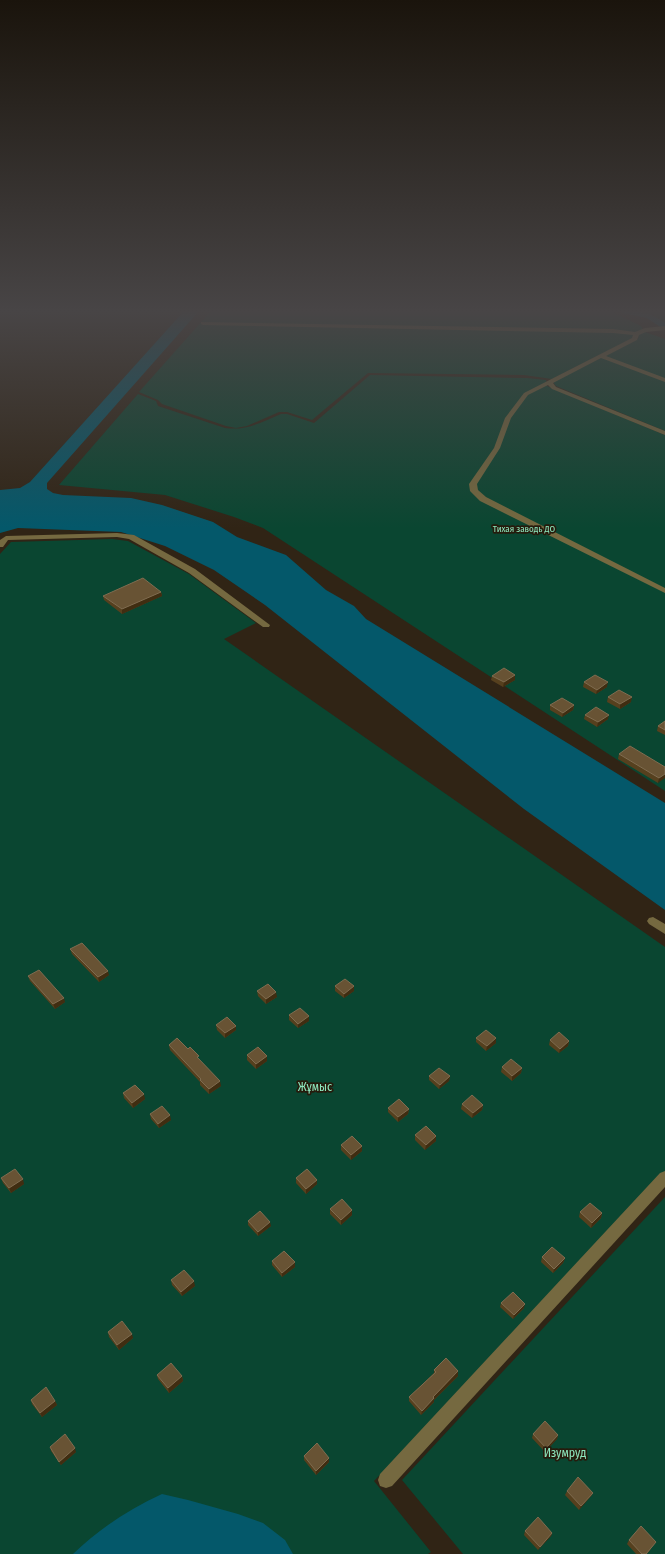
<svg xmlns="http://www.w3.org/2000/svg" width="665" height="1554" font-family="'Fira Sans Condensed',sans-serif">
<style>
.green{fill:#0a4631}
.water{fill:#04586a}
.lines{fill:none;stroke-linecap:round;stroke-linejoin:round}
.canal{fill:#04586a;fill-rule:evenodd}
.minor{fill:#756940;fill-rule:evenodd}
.wall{fill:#56401e}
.shaded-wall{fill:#402d11}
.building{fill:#685334;stroke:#7f6c50}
.labels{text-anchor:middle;stroke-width:3.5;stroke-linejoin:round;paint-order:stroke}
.far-park-label{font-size:9px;fill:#8de7be;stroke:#261b0c}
.near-park-label{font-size:12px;fill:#8de7be;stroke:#261b0c}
</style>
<rect width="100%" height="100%" fill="#302415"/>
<path class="green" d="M211,311H610L641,326L643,330L633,338L552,379L524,375L368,373L312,420L287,412H279L247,426L236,428L226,426L162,404L158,400L139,392Z
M631,311H665V323L654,315Z
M645,332L665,339V431L556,386L553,382L638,339L639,334Z
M370,375L527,378L546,380L547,386L665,435V791L263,528L234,517L165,495L59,485L138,394L156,401L158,406L225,428C246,431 262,422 281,414H287L314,423Z
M112,539L128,541L189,574L256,623L224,639L665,947V1179L374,1481L431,1552L428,1554H0V554L11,542Z
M665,1197V1554H463L402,1480Z"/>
<path class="water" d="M184,311H199L47,483V489L53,493L63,495L131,498L162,505L213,522L237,537L286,555L326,590L354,606L366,619L665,803V910L524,809L265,605L214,570L165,546L121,532L18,528L0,533V490L20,488L30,482Z
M162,1494L188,1500L238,1514L263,1523L285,1540L293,1554H73C99,1529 129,1509 162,1494Z"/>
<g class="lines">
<path class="canal" d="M621,311C640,310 650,312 665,323V330L647,318L623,313Z"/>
<path class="minor" d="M201,322L613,329L635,332L645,328L665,326V330L646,332L639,335L637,340L606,356L665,378V382L601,358L553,383L556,387L665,431V435L552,389L548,385L528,395L511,418L500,448L477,484L478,490L486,497L665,588V593L480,501L470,491L469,484L494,448L505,418L524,393L632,338L633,335L613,333L203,325L201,324Z
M117,533L134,535L195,569L270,625L269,627H263L189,573L129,539L117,537L8,540L3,547H0V540L6,536Z
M653,917L665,924V934L649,924L647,921L649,918Z
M665,1171V1187L392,1486L386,1488L380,1486L378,1480L380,1474L660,1173Z"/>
</g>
<path class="wall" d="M161,592L162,596L122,614L104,600L103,596Z
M492,676L515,680L503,687L491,680Z
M584,682L607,687L596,694L583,687Z
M608,697L631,702L620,709L607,702Z
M550,705H574L573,710L562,717L550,710Z
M585,715L608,719L597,727L584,719Z
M665,721V735L657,731L658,726Z
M619,754L665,767L658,783L618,759Z
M70,949L109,975L99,982L72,954Z
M28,976L65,1002L55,1009L30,981Z
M335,986H354V991L344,998L335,991Z
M257,991L277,997L266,1004L258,996Z
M289,1015L309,1016V1021L298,1028L289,1020Z
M216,1025L236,1026V1030L225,1038L217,1030Z
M476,1038L496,1043L486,1051L476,1042Z
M550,1040L569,1041L568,1046L559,1053L549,1045Z
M169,1045L199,1060L221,1086L209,1094L200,1085V1082L170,1050Z
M247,1055L267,1056V1061L256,1069L247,1060Z
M502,1067L522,1068L521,1073L512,1081L501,1072Z
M429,1076H450L449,1081L439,1089L429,1080Z
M123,1093L145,1099L133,1108L124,1098Z
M462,1104L483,1105L482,1110L472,1118L461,1109Z
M388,1108L409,1109L408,1114L398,1122L388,1112Z
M150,1114L171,1120L159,1128L151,1119Z
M415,1135L436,1136V1141L425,1150L415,1140Z
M341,1145L362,1146V1151L351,1160L341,1150Z
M1,1178L24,1184L11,1193L3,1183Z
M296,1178L317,1184L306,1194L296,1183Z
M330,1209L352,1210V1215L341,1225L330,1214Z
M580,1212L602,1213L601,1218L591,1228L579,1217Z
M248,1221L271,1226L258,1236L248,1225Z
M542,1257L565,1258L563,1263L553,1273L541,1262Z
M272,1261L295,1267L282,1277L272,1265Z
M171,1280L195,1286L182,1296L172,1285Z
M501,1303L524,1308L513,1319L500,1307Z
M108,1332L133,1338L119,1350L109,1337Z
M434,1370L458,1371V1376L434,1400V1402L421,1415L409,1401V1397L434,1373Z
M157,1375L182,1376L183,1381L169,1393L158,1379Z
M31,1400L55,1401L57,1405L42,1417L32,1404Z
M533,1434L558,1435L557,1439L545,1452L532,1438Z
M50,1447L76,1452L61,1465L51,1451Z
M304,1456L329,1458V1462L316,1475L304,1460Z
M567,1491L593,1493L591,1496L579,1510L565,1495Z
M525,1531L552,1533L551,1536L538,1550L524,1535Z
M629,1540L656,1542L647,1554H636L627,1544Z"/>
<path class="shaded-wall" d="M161,592L162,596L122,614V609Z
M515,675V680L503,687L504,682Z
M608,682L607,687L596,694L597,690Z
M632,697L631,702L620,709V704Z
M574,705L573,710L562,717L563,713Z
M609,715L608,719L597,727L598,722Z
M665,774V778L658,783L659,778Z
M108,971L109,975L99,982L98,977Z
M354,986V991L344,998V994Z
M276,992L277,997L266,1004V999Z
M64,998L65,1002L55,1009L53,1004Z
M309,1016V1021L298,1028V1024Z
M236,1026V1030L225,1038V1033Z
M496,1038V1043L486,1051L487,1046Z
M569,1041L568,1046L559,1053L560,1049Z
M267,1056V1061L256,1069V1064Z
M522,1068L521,1073L512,1081V1076Z
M450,1076L449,1081L439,1089L440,1085Z
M220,1081L221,1086L209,1094V1089Z
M144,1094L145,1099L133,1108L132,1103Z
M483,1105L482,1110L472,1118L473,1113Z
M409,1109L408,1114L398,1122V1117Z
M170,1115L171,1120L159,1128L158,1124Z
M436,1136V1141L425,1150L426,1145Z
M362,1146V1151L351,1160V1155Z
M23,1179L24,1184L11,1193L9,1188Z
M317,1180V1184L306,1194V1189Z
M352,1210V1215L341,1225V1220Z
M602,1213L601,1218L591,1228L592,1223Z
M270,1222L271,1226L258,1236V1232Z
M565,1258L563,1263L553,1273L554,1269Z
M295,1262V1267L282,1277V1273Z
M194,1281L195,1286L182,1296L181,1292Z
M525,1304L524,1308L513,1319L514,1315Z
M132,1334L133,1338L119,1350L117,1345Z
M458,1371V1376L434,1400V1402L421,1415L422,1411L433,1397Z
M182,1376L183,1381L169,1393L168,1388Z
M55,1401L57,1405L42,1417L40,1413Z
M558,1435L557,1439L545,1452L546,1448Z
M75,1448L76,1452L61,1465L59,1462Z
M329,1458V1462L316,1475V1471Z
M593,1493L591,1496L579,1510L581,1506Z
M552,1533L551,1536L538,1550L540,1547Z"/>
<path class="building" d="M143,578L161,592L122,609L103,596Z
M504,668L515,675L504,682L492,676Z
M595,675L608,682L597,690L584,682Z
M619,690L632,697L620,704L608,697Z
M562,698L574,705L563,713L550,705Z
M596,707L609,715L598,722L585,715Z
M665,721V730L658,726Z
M630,746L665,767V774L659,778L619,754Z
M82,943L108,971L98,977L70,949Z
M39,970L64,998L53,1004L28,976Z
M345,979L354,986L344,994L335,986Z
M268,984L276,992L266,999L257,991Z
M300,1008L309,1016L298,1024L289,1015Z
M227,1017L236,1026L225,1033L216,1025Z
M486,1030L496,1038L487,1046L476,1038Z
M559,1032L569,1041L560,1049L550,1040Z
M177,1038L188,1049L190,1047L199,1056L197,1057L220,1081L209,1089L200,1080L201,1079L169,1045Z
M258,1047L267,1056L256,1064L247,1055Z
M511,1059L522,1068L512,1076L502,1067Z
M439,1068L450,1076L440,1085L429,1076Z
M135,1085L144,1094L132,1103L123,1093Z
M472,1095L483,1105L473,1113L462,1104Z
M399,1099L409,1109L398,1117L388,1108Z
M162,1106L170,1115L158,1124L150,1114Z
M426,1126L436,1136L426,1145L415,1135Z
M352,1136L362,1146L351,1155L341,1145Z
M15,1169L23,1179L9,1188L1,1178Z
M307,1169L317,1180L306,1189L296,1178Z
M342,1199L352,1210L341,1220L330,1209Z
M590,1203L602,1213L592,1223L580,1212Z
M260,1211L270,1222L258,1232L248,1221Z
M552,1247L565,1258L554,1269L542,1257Z
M284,1251L295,1262L282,1273L272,1261Z
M184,1270L194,1281L181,1292L171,1280Z
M513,1292L525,1304L514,1315L501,1303Z
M122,1321L132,1334L117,1345L108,1332Z
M446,1358L458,1371L433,1397L434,1398L422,1411L409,1397L436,1372L434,1370Z
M171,1363L182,1376L168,1388L157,1375Z
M46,1387L55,1401L40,1413L31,1400Z
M545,1421L558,1435L546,1448L533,1434Z
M65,1434L75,1448L59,1462L50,1447Z
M317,1443L329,1458L316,1471L304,1456Z
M578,1477L593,1493L581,1506L567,1491Z
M538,1517L552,1533L540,1547L525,1531Z
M641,1526L656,1542L646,1554H642L629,1540Z"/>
<linearGradient id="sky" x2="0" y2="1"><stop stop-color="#1a140c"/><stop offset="0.59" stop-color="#484546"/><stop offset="1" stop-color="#484546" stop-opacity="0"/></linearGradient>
<rect width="665" height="528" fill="url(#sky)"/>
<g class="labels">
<g class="far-park-label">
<text x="524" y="532">Тихая заводь ДО</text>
</g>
<g class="near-park-label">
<text x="315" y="1091">Жұмыс</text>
<text x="565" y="1457">Изумруд</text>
</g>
</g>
</svg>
